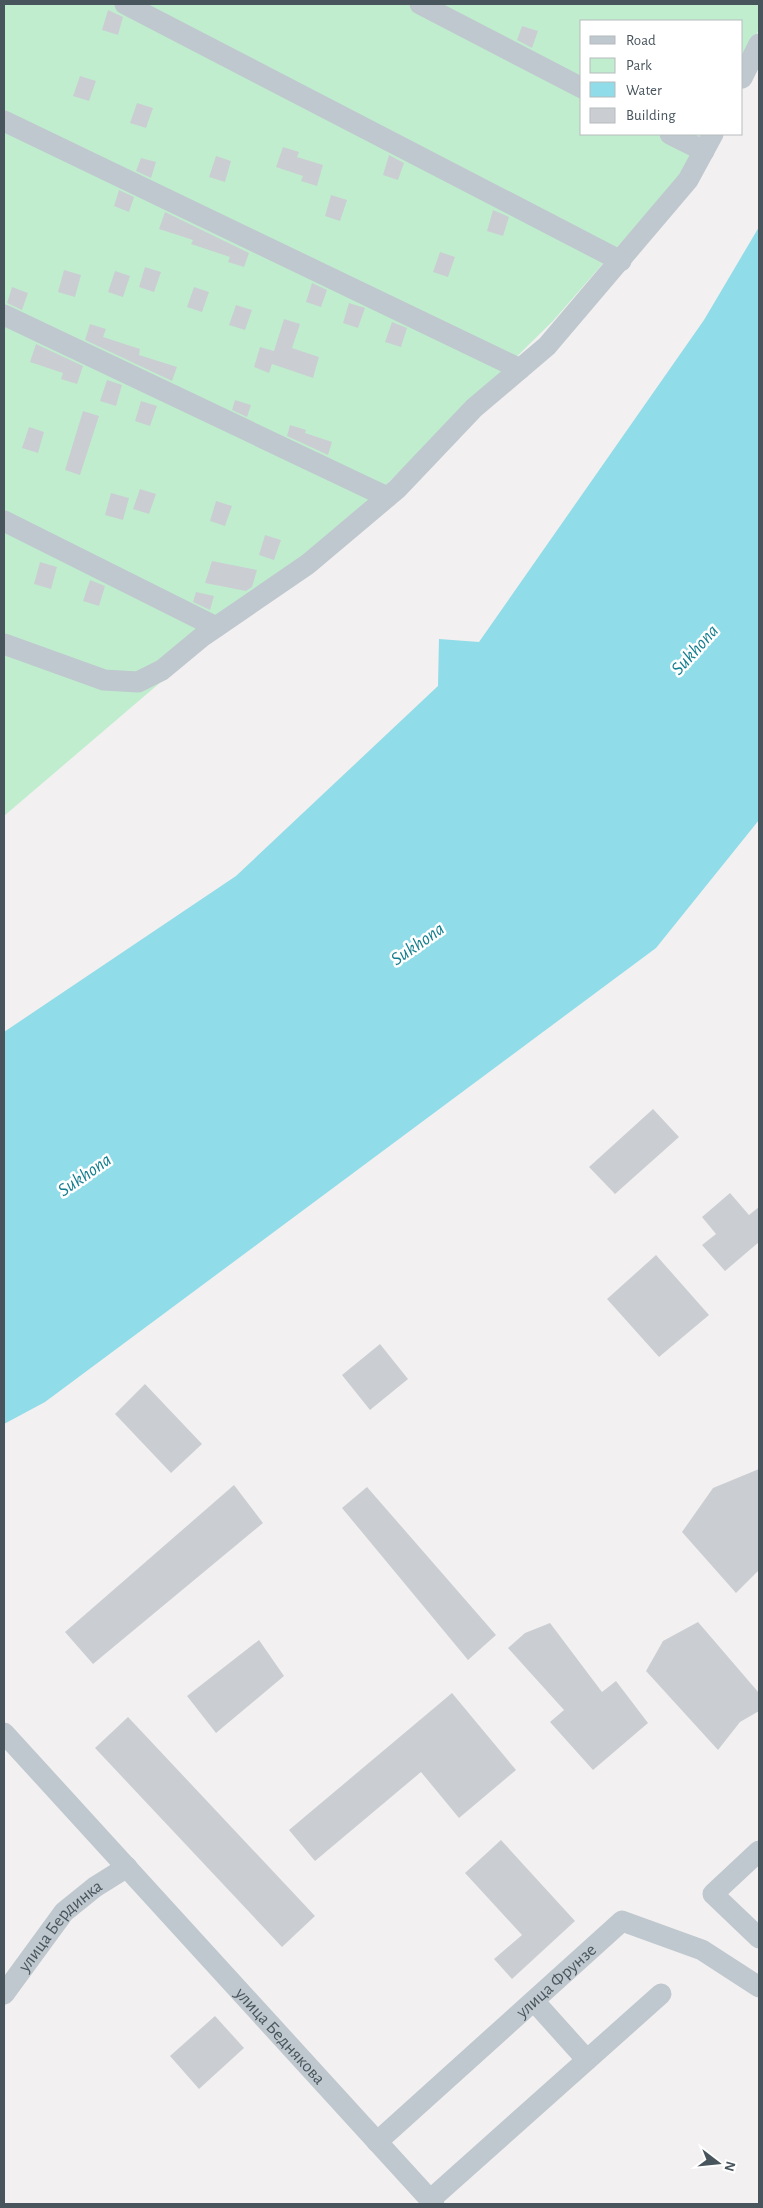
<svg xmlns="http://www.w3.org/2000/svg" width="763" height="2208" font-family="'Alegreya Sans',sans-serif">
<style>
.green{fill:#c1edcf}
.water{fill:#90dce8}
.building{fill:#caced2}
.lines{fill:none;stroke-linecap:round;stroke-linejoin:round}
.minor{stroke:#bfc8ce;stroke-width:21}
.labels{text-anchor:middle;stroke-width:5;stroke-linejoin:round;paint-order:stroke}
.street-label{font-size:18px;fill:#49555d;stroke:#fff}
.water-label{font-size:19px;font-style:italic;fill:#137e8f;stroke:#fff}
</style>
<rect width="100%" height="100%" fill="#f2f0f0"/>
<path class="green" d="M4,4H759V29L742,64V21H582V134H707L694,159L553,321L346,524L4,816Z"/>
<path class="water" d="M759,227V820L656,948L45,1402L4,1424V1032L236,876L438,686L439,639L479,642L704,320Z"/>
<path class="building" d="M108,10L123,17L118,35L102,30Z
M522,26L538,31L532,48L517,40Z
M80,76L96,81L89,101L73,96Z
M137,103L153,108L146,128L130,123Z
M283,147L299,152L297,157L323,165L317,186L301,181L303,176L276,167Z
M389,155L404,163L398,180L383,175Z
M216,156L231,161L225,182L209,177Z
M141,158L156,162L151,178L136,171Z
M119,190L134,197L129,212L114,206Z
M331,195L347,200L340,221L325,216Z
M493,210L509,217L503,236L487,231Z
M165,212L249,253L244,267L228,262L230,257L191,244L193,240L159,229Z
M440,252L455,257L448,277L433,272Z
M145,267L161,272L154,292L139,287Z
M64,270L81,275L75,297L58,292Z
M115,271L130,276L123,297L108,292Z
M312,283L327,290L321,307L306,302Z
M12,287L28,293L22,310L7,303Z
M194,287L209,292L202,312L187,307Z
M349,303L365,308L358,328L343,323Z
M236,305L252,310L245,330L229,325Z
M284,319L300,324L292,348L319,357L313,378L272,364L269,373L254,367L260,347L274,351Z
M392,322L407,328L401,347L385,342Z
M90,324L106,329L103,337L140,349L139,355L177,367L172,381L85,340Z
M36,344L83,366L77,384L61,379L63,373L30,362Z
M107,380L122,385L116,406L100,401Z
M235,400L251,405L247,417L232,410Z
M141,401L157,406L150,426L135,421Z
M83,411L99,416L80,475L65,470Z
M290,425L306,430L305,433L332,442L328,455L287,436Z
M29,427L44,432L38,453L22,448Z
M140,489L156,494L149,514L133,509Z
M111,493L129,498L123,520L105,515Z
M216,501L232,506L225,526L210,521Z
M265,535L281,540L274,560L259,555Z
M212,561L257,570L252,587L246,591L205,583Z
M40,562L57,567L51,589L34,584Z
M90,580L105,586L99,606L83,601Z
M196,592L214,596L210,610L193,602Z
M653,1109L679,1137L615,1194L589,1167Z
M730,1193L749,1215L759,1207V1242L725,1271L702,1245L716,1234L702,1217Z
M656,1255L709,1315L659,1357L607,1299Z
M380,1344L408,1379L370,1410L342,1375Z
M145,1384L202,1444L171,1473L115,1414Z
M759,1469V1570L736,1593L682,1532L713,1488Z
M234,1485L263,1523L93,1664L65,1632Z
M367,1487L496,1635L468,1660L342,1508Z
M698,1622L759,1693V1711L740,1722L718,1750L646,1671L663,1641Z
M550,1623L602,1692L616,1681L648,1723L593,1770L550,1722L564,1710L508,1648L525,1633Z
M259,1640L284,1676L216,1733L187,1696Z
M452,1693L516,1770L459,1818L421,1772L315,1861L289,1830Z
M128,1717L315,1916L282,1947L95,1748Z
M501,1840L575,1921L512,1979L494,1959L522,1935L465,1873Z
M215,2016L244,2048L199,2089L170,2056Z"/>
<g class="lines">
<g class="minor">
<path d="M125,4L621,261"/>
<path d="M420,4L582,88"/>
<path d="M742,78L759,44"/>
<path d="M4,121L520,369"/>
<path d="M670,134L704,151"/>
<path d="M4,315L387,497"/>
<path d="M4,521L216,627"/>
<path d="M4,644L104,680L138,682L162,670L203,636L308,564L397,489L474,408L547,346L688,180L713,134"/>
<path id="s1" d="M4,1733L434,2204"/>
<path d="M759,1851L713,1894L759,1938"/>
<path id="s2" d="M4,1994L64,1912L95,1887L127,1867"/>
<path d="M534,2001L587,2060"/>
<path id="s3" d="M377,2142L622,1921L702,1950L759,1987"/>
<path d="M430,2200L661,1994"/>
</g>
</g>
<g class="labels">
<g class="street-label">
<text dy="6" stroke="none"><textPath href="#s2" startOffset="89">улица Бердинка</textPath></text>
<text dy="6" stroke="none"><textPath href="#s3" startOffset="241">улица Фрунзе</textPath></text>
<text dy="6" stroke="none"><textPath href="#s1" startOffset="410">улица Беднякова</textPath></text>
</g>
<g class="water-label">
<text transform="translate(694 649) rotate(-48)" y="7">Sukhona</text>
<text transform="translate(417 943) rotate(-35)" y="7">Sukhona</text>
<text transform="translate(84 1174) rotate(-35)" y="7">Sukhona</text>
</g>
</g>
<rect width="763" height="2208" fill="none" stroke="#49555d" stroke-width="10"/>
<rect x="580" y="20" width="162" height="115" fill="#ffffff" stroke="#b6bbbe"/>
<rect x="590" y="36" width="25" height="8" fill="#bfc8ce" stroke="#b6bbbe"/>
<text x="626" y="45" font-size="15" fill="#49555d">Road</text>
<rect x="590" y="58" width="25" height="15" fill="#c1edcf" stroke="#b6bbbe"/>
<text x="626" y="70" font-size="15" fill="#49555d">Park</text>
<rect x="590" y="82" width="25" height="15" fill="#90dce8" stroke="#b6bbbe"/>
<text x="626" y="95" font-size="15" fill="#49555d">Water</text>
<rect x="590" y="108" width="25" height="15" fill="#caced2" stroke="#b6bbbe"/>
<text x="626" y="120" font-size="15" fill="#49555d">Building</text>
<g transform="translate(718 2163) rotate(106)" stroke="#ffffff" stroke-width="4" paint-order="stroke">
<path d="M0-4L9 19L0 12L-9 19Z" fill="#49555d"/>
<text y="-8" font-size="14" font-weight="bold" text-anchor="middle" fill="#49555d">N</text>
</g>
</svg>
